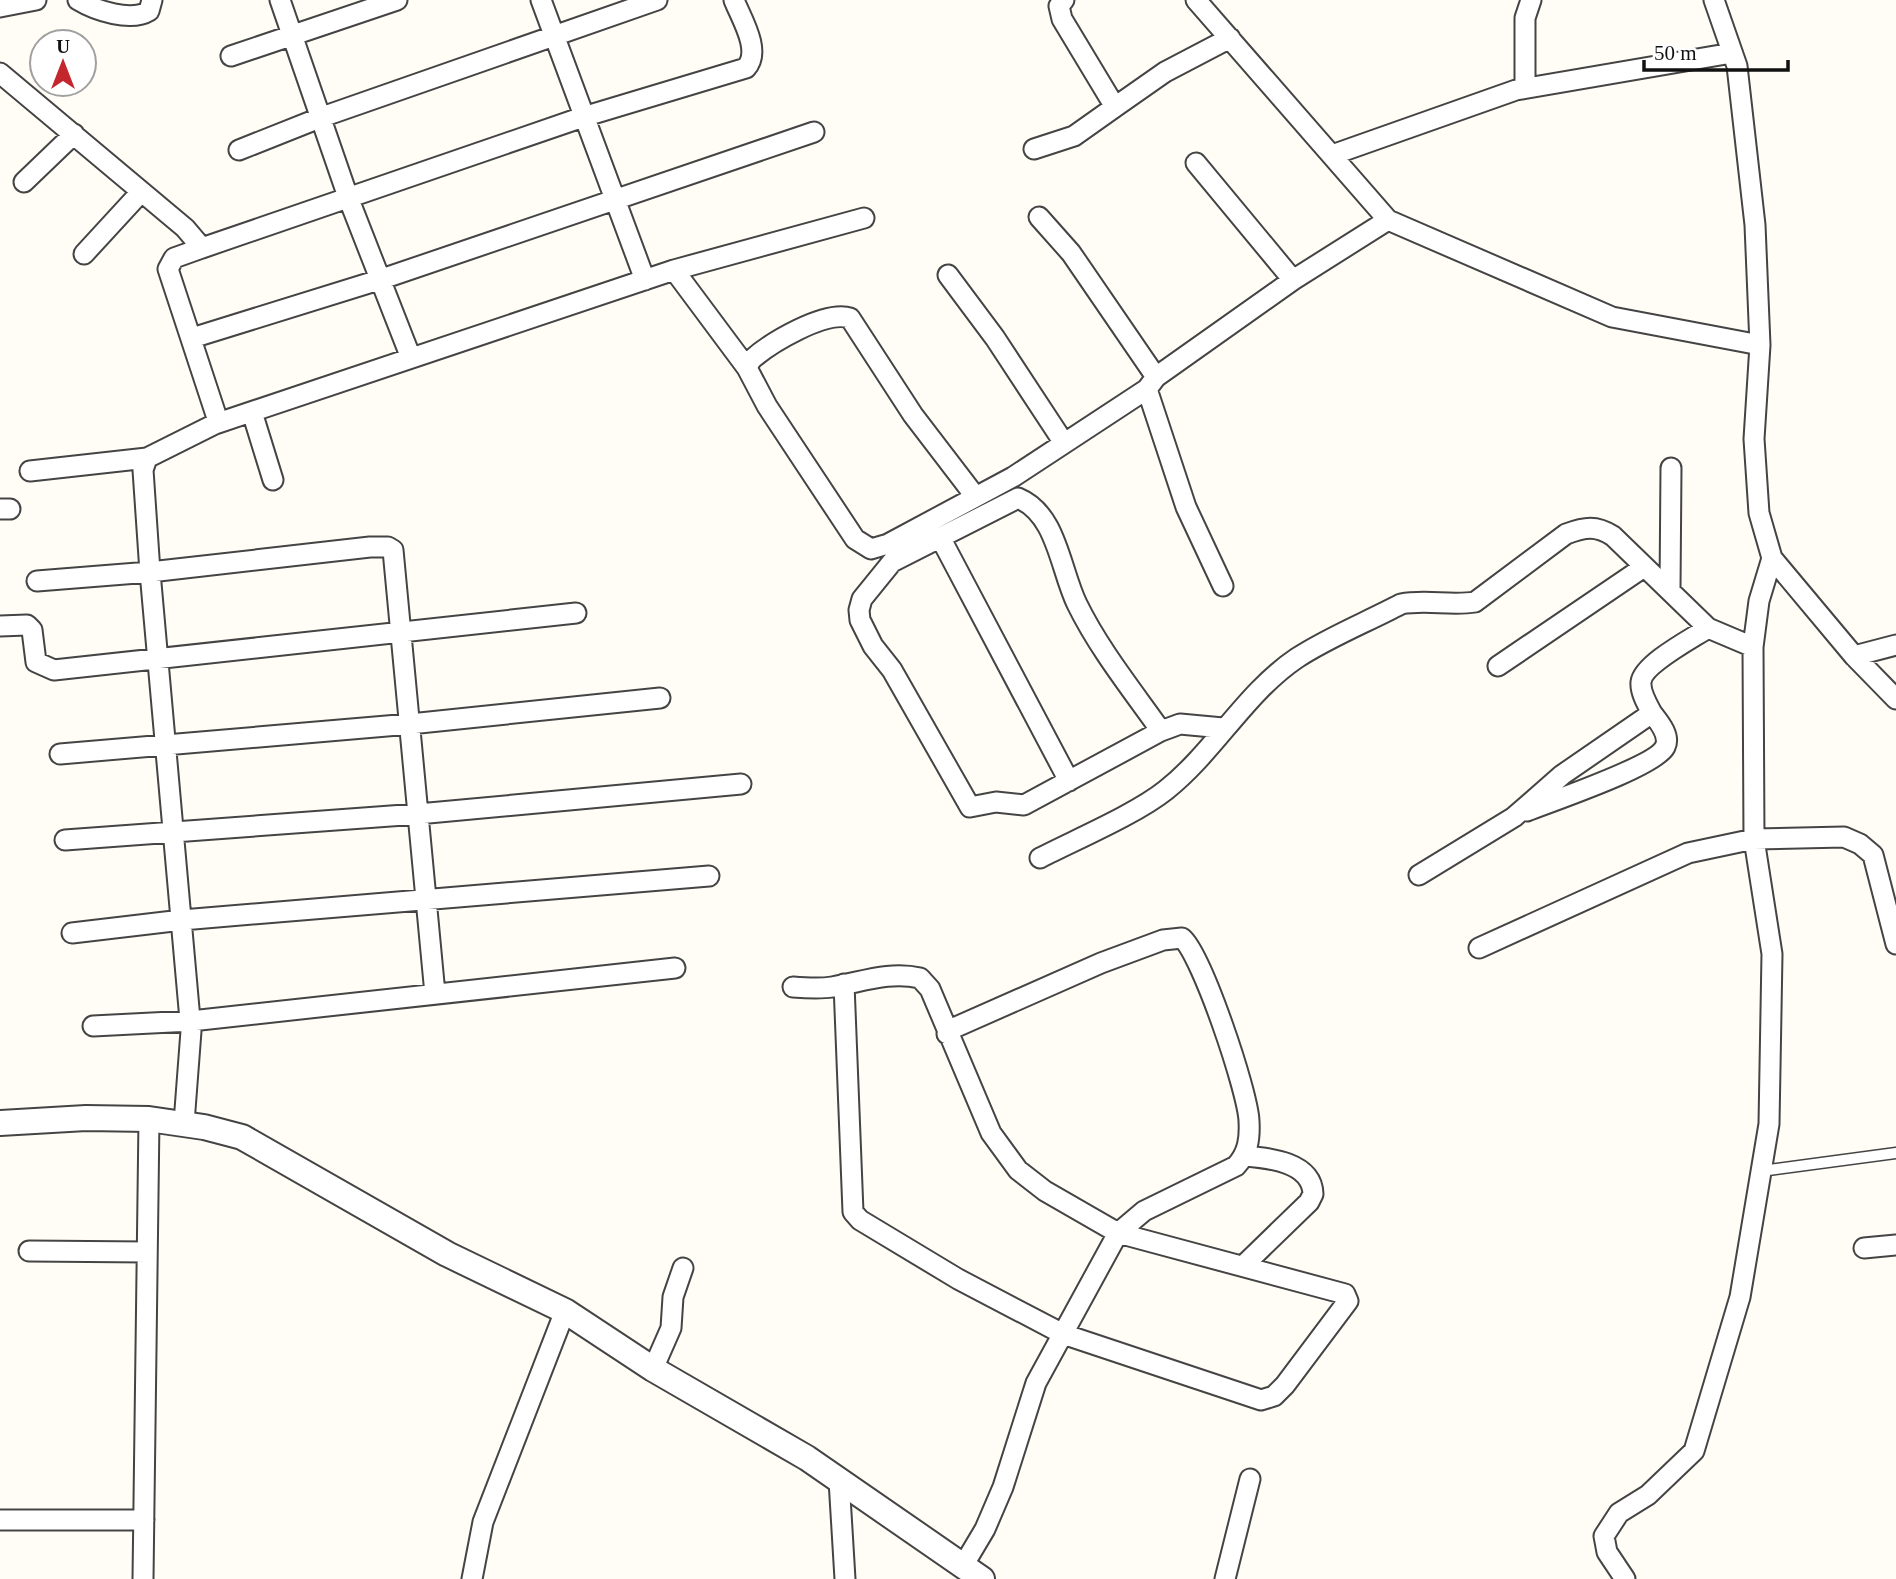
<svg xmlns="http://www.w3.org/2000/svg" width="1896" height="1579" font-family="'Times New Roman',serif">
<style>
.lines{fill:none;stroke-linecap:round;stroke-linejoin:round}
.service-casing{stroke:#444;stroke-width:13}
.minor-casing{stroke:#444;stroke-width:23}
.tertiary-casing{stroke:#444;stroke-width:28}
.service{stroke:#fff;stroke-width:10}
.minor{stroke:#fff;stroke-width:19}
.tertiary{stroke:#fff;stroke-width:24}
</style>
<rect width="100%" height="100%" fill="#fffdf5"/>
<g class="lines">
<g class="service-casing">
<path id="service" d="M1761,1171L1896,1153"/>
</g>
<g class="minor-casing">
<path id="minor" d="M78,0C96,11 131,22 149,11L152,0
M280,0L348,197L411,358
M541,0L645,280
M1064,0L1059,6L1062,19L1115,107L1165,72L1230,38
M1196,0L1388,220L1612,317L1760,345
M1714,0L1737,66L1755,225L1760,345L1754,439L1759,513L1772,558L1854,656L1896,699
M0,7L36,0
M231,56L397,0
M0,73L185,228L202,248L174,258L168,269L217,418L215,424L147,458L143,470L150,572L37,581
M1525,88V18L1531,0
M1034,149L1074,136L1115,107
M239,150L322,117L657,0
M1332,155L1516,90L1732,53
M1196,163L1293,280
M24,182L74,134
M1039,217L1071,253L1156,377
M202,248L583,117L746,68C762,51 741,18 734,0
M84,254L141,192
M948,275L995,338L1064,443
M192,338L382,279L814,132
M747,368L674,270L864,218
M1147,389L1186,507L1223,586
M252,412L273,480
M215,424L674,270
M30,471L147,458
M975,496L913,415L850,318C825,310 770,343 751,360L747,368L767,406L855,539L871,549L888,544L1013,477L1147,389L1156,377L1293,280L1388,220
M0,509H10
M940,537L1069,781
M1670,590L1671,468
M0,626L27,625L32,630L36,662L54,670L576,613
M1854,656L1896,645
M1498,666L1644,567
M1161,731C1132,690 1099,649 1077,604C1060,569 1057,514 1018,498L892,562L862,599L859,610L860,620L873,646L892,670L970,807L996,802L1024,805L1161,731L1180,724L1223,728
M60,754L410,724L660,698
M1527,811C1552,801 1656,766 1665,747C1671,735 1658,721 1652,713
M65,840L418,814L741,784
M1040,858C1077,839 1136,814 1166,790C1215,751 1245,693 1297,658C1329,637 1367,622 1401,604C1426,599 1450,606 1475,602L1566,534C1585,527 1596,525 1613,536L1708,628L1753,647
M1419,875L1514,817L1562,775L1652,713C1647,704 1640,692 1641,682C1643,664 1693,638 1708,628
M72,933L182,920L709,876
M1479,948L1688,853L1754,839L1844,837L1860,844L1873,855L1896,944
M793,987C806,988 819,989 832,987C862,982 889,971 920,978L930,989L991,1133L1018,1170L1045,1191L1118,1233L1345,1294L1348,1301L1285,1385L1274,1396L1261,1400L1063,1334L958,1279L860,1220L853,1212L844,984
M93,1026L191,1021L675,968
M947,1034L956,1027L1101,963L1163,940L1182,938C1202,955 1248,1092 1249,1121C1250,1139 1248,1153 1236,1166L1144,1211L1118,1233L1036,1383L1003,1487L985,1529L963,1566
M184,1123L191,1031L150,572L370,547H388L393,550L435,994
M1864,1248L1896,1245
M29,1251L147,1252
M1243,1266L1309,1202L1313,1194C1312,1162 1269,1158 1245,1156
M653,1369L671,1328L673,1297L683,1268
M839,1480L845,1579
M0,1520H144
M143,1579L149,1119
M472,1579L483,1522L565,1311
M1225,1579L1250,1479
M1625,1579L1607,1552L1604,1536L1619,1513L1648,1495L1694,1451L1740,1297L1769,1124L1772,954L1754,839L1753,647L1759,601L1772,558"/>
</g>
<g class="tertiary-casing">
<path id="tertiary" d="M0,1123L86,1118L149,1119L204,1127L242,1137L447,1254L565,1311L653,1369L807,1458L982,1579"/>
</g>
<use href="#service" class="service"/>
<use href="#minor" class="minor"/>
<use href="#tertiary" class="tertiary"/>
</g>
<g transform="translate(63 63)"><circle r="33" fill="#ffffff" stroke="#a0a0a0" stroke-width="2"/>
<path d="M0-5L12 26L0 18L-12 26Z" fill="#c4262e"/>
<text y="-10" font-size="19" font-weight="bold" text-anchor="middle" fill="#111111">U</text>
</g>
<path d="M1644 60v10h144v-10" fill="none" stroke="#111111" stroke-width="3.5"/>
<text x="1654" y="60" font-size="21" fill="#111111" stroke="#ffffff" stroke-width="5" paint-order="stroke">50 m</text>
</svg>
